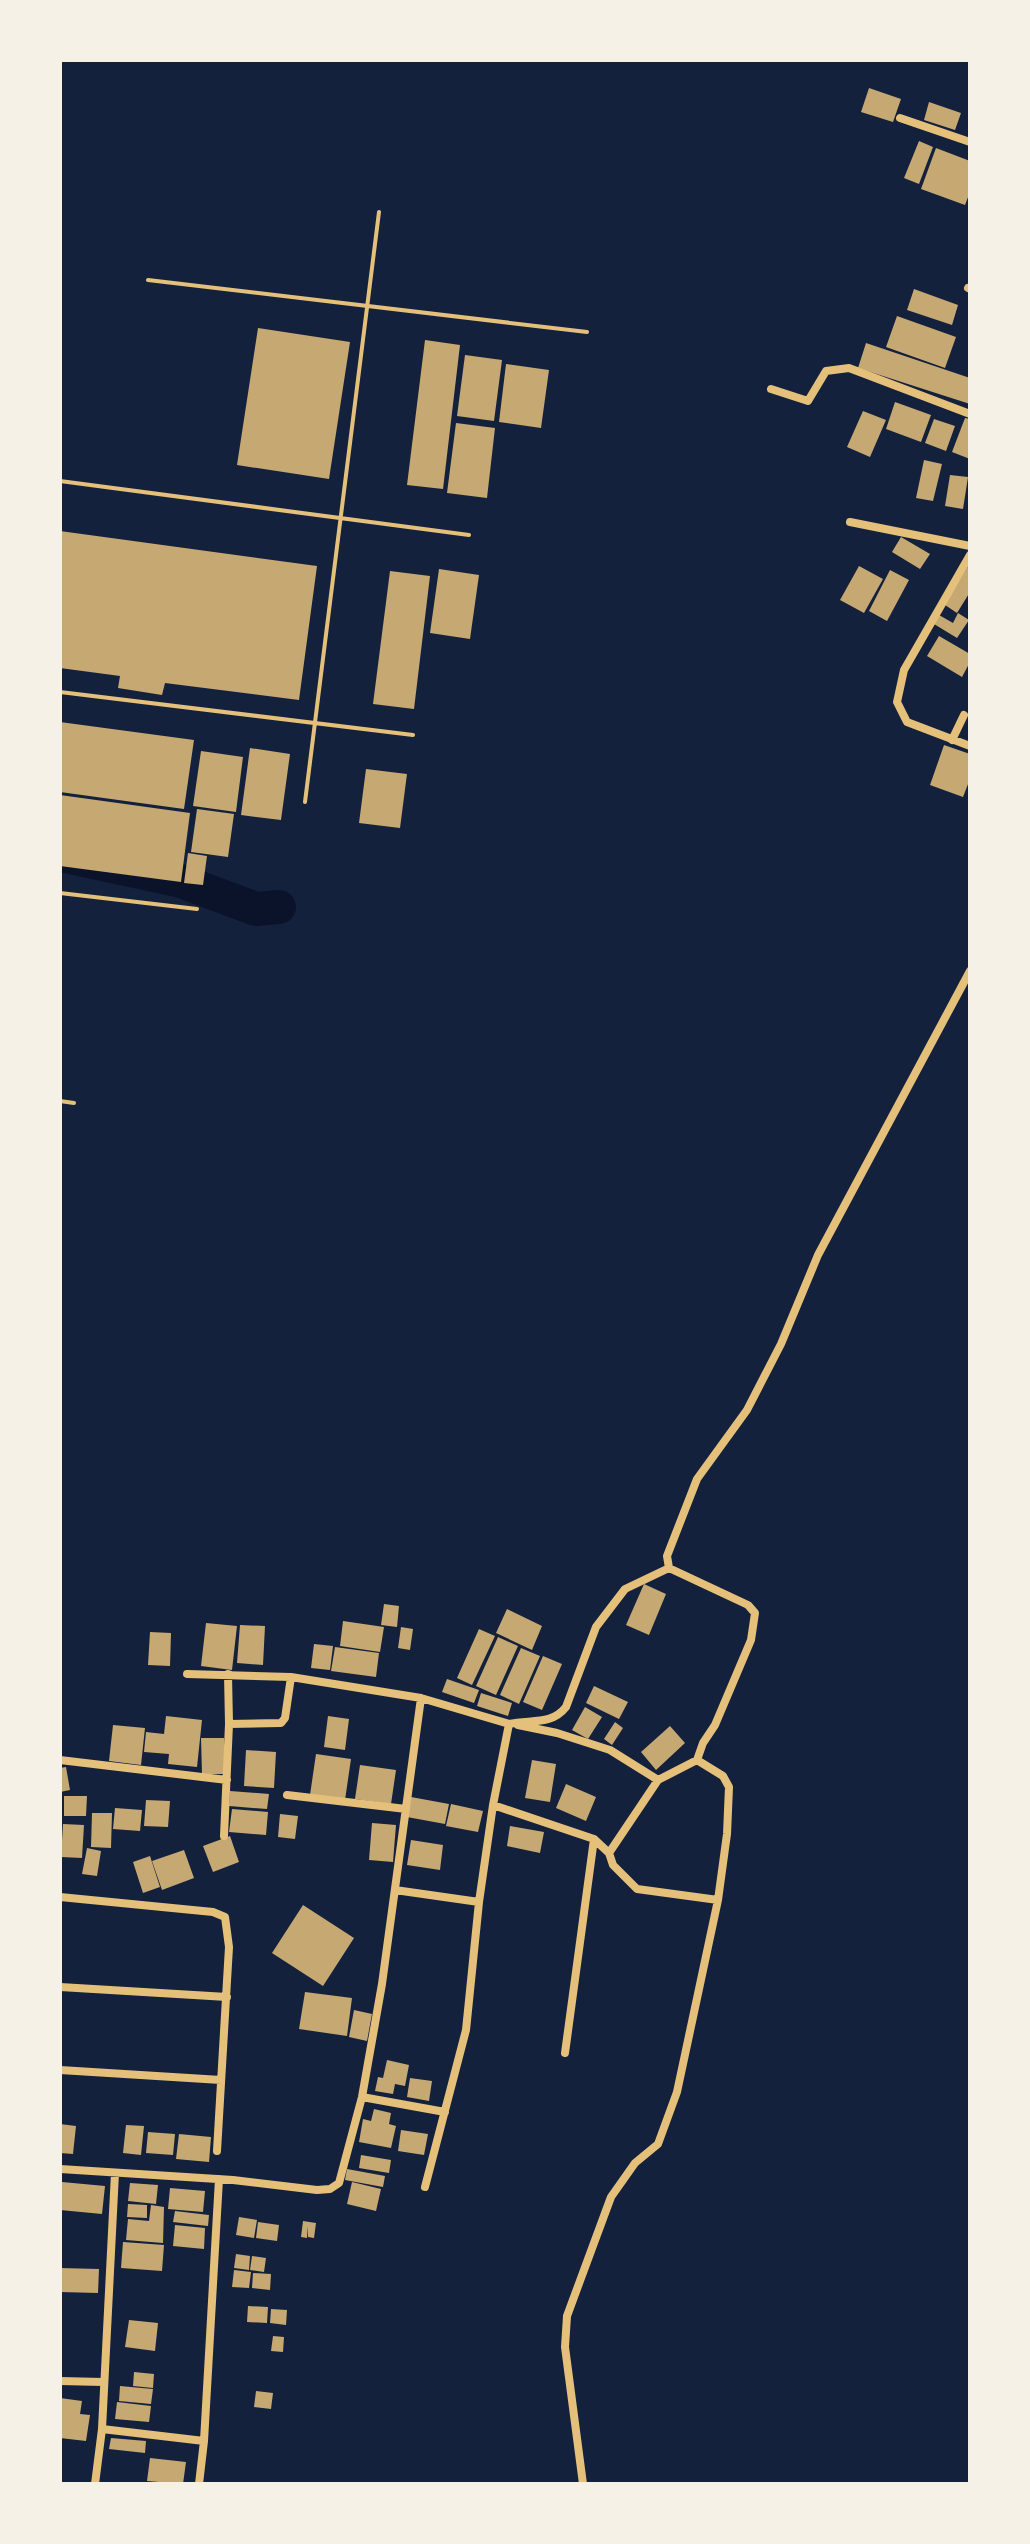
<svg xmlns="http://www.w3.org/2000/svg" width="1030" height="2544" font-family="'Golos Text',sans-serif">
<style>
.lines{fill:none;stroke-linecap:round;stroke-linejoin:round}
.river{stroke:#0b132b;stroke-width:34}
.building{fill:#c6a872}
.service{stroke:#e5c07b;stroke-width:4}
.minor{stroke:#e5c07b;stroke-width:8}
</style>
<rect width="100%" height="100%" fill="#14213d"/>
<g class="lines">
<path class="river" d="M60,855L181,881L256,909L279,907"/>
</g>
<path class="building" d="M869,88L901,99L893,122L861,112Z
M929,102L961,113L955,130L924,120Z
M919,141L933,147L919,184L904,178Z
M936,148L970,161V192L965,205L921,189Z
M914,289L958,305L952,325L907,310Z
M897,316L956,337L945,368L886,347Z
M258,328L350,342L329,479L237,465Z
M425,340L460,345L443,489L407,485Z
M866,343L970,378V404L858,368Z
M465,355L502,360L494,421L457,416Z
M506,364L549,370L541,428L499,422Z
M895,402L931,415L921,442L886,429Z
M863,411L886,420L870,457L847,447Z
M965,418L970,419V459L952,452Z
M934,419L955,426L946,451L925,443Z
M456,423L495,428L487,498L447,493Z
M924,460L942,464L933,501L916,498Z
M950,475L968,477L963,509L945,506Z
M60,531L317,566L299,700L165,683L162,695L118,688L120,676L60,668Z
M901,537L930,554L920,569L892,552Z
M970,563V592L957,613L945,605Z
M859,566L883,579L864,613L840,600Z
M439,569L479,575L470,639L430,633Z
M890,570L909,580L887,621L869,611Z
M390,571L430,576L414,709L373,704Z
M958,613L969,620L957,638L934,624L939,615L953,623Z
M939,636L970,654V662L962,677L927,656Z
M60,722L194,740L184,809L60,792Z
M944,745L970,754V779L963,797L930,785Z
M250,748L290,754L281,820L241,815Z
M201,751L243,757L236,812L193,806Z
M366,769L407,774L400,828L359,823Z
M60,795L190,813L181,882L60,866Z
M197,809L234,814L228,857L191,852Z
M188,853L207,856L203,885L184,883Z
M644,1584L666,1594L649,1635L626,1625Z
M384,1604L399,1606L397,1627L381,1625Z
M507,1609L542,1626L532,1650L496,1633Z
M343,1621L384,1627L380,1652L340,1646Z
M206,1623L237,1626L232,1670L201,1666Z
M240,1625L265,1626L263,1665L237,1663Z
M401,1627L413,1629L410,1650L398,1648Z
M479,1629L495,1636L472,1685L457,1678Z
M150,1632L171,1633L170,1666L148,1665Z
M498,1637L518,1646L496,1695L476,1686Z
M314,1644L333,1646L330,1670L311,1668Z
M335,1647L379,1653L376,1677L331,1671Z
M521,1648L540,1656L519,1704L500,1695Z
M543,1656L562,1664L542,1710L523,1702Z
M447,1679L479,1690L474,1703L442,1692Z
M594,1686L628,1702L619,1719L586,1703Z
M481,1693L512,1703L508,1716L477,1706Z
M585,1707L602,1717L588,1739L572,1730Z
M166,1716L202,1720L197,1767L168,1764L169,1754L144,1752L146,1732L164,1734Z
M328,1716L349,1719L345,1750L324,1747Z
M615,1722L623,1728L612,1745L604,1739Z
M113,1725L145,1728L141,1765L109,1761Z
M670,1726L685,1743L656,1770L641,1752Z
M201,1738H224V1774H202Z
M246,1750L276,1752L274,1788L244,1786Z
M316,1754L351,1759L345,1800L310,1795Z
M532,1760L556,1764L550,1802L525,1798Z
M360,1765L396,1770L391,1804L355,1799Z
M66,1767L70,1790L60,1792V1768Z
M566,1784L596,1797L586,1821L556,1808Z
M230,1791L269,1794L267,1809L229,1806Z
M64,1796H87L86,1816H64Z
M411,1797L449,1804L445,1824L407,1817Z
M146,1800L170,1801L168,1827L144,1826Z
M451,1804L483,1811L478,1832L446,1826Z
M115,1808L142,1810L140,1831L113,1829Z
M232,1809L268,1812L266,1835L229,1832Z
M92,1813H112L111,1848L91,1847Z
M280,1814L298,1816L295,1839L278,1837Z
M372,1823L396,1825L393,1862L369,1860Z
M63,1824L84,1825L82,1858L61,1857Z
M510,1826L544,1832L540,1853L507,1846Z
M230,1836L239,1862L213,1872L203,1846Z
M411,1840L443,1845L440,1870L407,1865Z
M87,1848L101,1851L97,1876L82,1874Z
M184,1850L194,1878L162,1890L152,1861Z
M150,1856L160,1887L143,1893L133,1862Z
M303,1905L354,1938L323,1986L272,1953Z
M305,1992L352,1998L347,2036L299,2029Z
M354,2010L372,2014L367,2041L349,2037Z
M387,2060L409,2065L405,2086L395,2084L393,2094L375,2091L378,2077L383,2078Z
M410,2078L432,2081L429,2101L407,2097Z
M374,2109L391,2113L389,2124L396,2126L391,2148L359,2142L363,2119L371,2121Z
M60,2124L76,2126L73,2154L60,2153Z
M126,2125L144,2126L141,2155L123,2153Z
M401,2130L428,2134L424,2155L398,2151Z
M148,2132L175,2134L173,2155L146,2153Z
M179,2134L211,2137L209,2162L176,2159Z
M361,2155L391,2160L389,2173L359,2168Z
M347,2169L385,2176L383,2187L345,2180Z
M62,2182L105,2186L102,2214L60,2210Z
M352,2182L381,2189L376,2211L347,2204Z
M130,2183L158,2185L156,2204L128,2201Z
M170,2188L205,2191L203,2212L168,2209Z
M128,2204L147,2205V2218L127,2217Z
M151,2205L164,2207L163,2243L126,2240L128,2219L149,2221Z
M175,2211L209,2215L208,2226L173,2222Z
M239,2217L257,2220L254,2238L236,2235Z
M303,2221L316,2223L314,2238L308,2237V2226L307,2238L301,2237Z
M258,2222L279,2225L277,2241L256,2238Z
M175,2225L205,2228L204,2249L173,2246Z
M123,2242L164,2245L162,2271L121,2268Z
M236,2254L250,2256L249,2270L234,2268Z
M252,2256L266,2258L264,2272L250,2270Z
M60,2268L99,2269L98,2293L60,2292Z
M234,2270L251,2272L249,2288L232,2287Z
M253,2273L271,2274L270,2290L252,2288Z
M248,2306L268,2307L267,2323L247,2322Z
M271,2309L287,2310L286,2325L270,2323Z
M129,2320L158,2323L155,2351L125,2347Z
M273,2336L284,2337L283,2352L271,2351Z
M134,2372L154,2374L153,2388L133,2386Z
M120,2386L153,2389L151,2404L119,2401Z
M256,2391L273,2393L271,2409L254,2407Z
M60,2398L82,2401L80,2414L90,2415L86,2441L60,2438Z
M117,2402L151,2406L149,2422L115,2419Z
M111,2438L146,2441L145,2453L109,2449Z
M150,2458L186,2462L183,2484L147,2481Z"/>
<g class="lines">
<path class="service" d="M148,280L587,332
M60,481L469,535
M60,692L413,735
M305,802L379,212
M60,893L197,909
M60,1101L74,1103"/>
<path class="minor" d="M900,118L970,142
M968,288L970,289
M771,389L808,401L826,371L849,368L970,414
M850,522L970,546
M970,555L904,670L897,702L907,722L970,746
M952,740L964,715
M669,1568L667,1556L697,1479L747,1410L781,1344L818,1255L970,971
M669,1568L748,1605L755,1613L751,1640L715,1725L703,1743L697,1760
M187,1674L291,1677L421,1698L509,1724L493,1805L479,1902L466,2030L425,2187
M229,1724L281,1723L285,1718L291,1677
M509,1724C530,1719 551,1726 566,1707L596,1627L625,1589L669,1568
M518,1725L557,1733L610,1750L658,1780
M60,1760L227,1780
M287,1795L406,1809
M493,1805L594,1839L609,1853L613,1865L637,1889L718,1900
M224,1836L229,1724L228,1674
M609,1853L658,1780L697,1760
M395,1890L479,1902
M60,1897L213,1912L225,1917L229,1947L217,2151
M60,1987L227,1997
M565,2053L594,1839
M60,2070L221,2080
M362,2097L445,2112
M60,2169L233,2180L317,2190L330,2189L339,2183L362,2097L382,1984L421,1698
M60,2381L103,2382
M102,2429L204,2441
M95,2484L102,2429L115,2173
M199,2484L204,2441L219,2179
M583,2484L565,2347L567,2316L611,2197L635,2163L658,2144L677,2092L718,1900L727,1834L729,1787L723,1776L697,1760"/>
</g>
<rect width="1030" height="2544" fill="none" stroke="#f6f1e7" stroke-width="124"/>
</svg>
